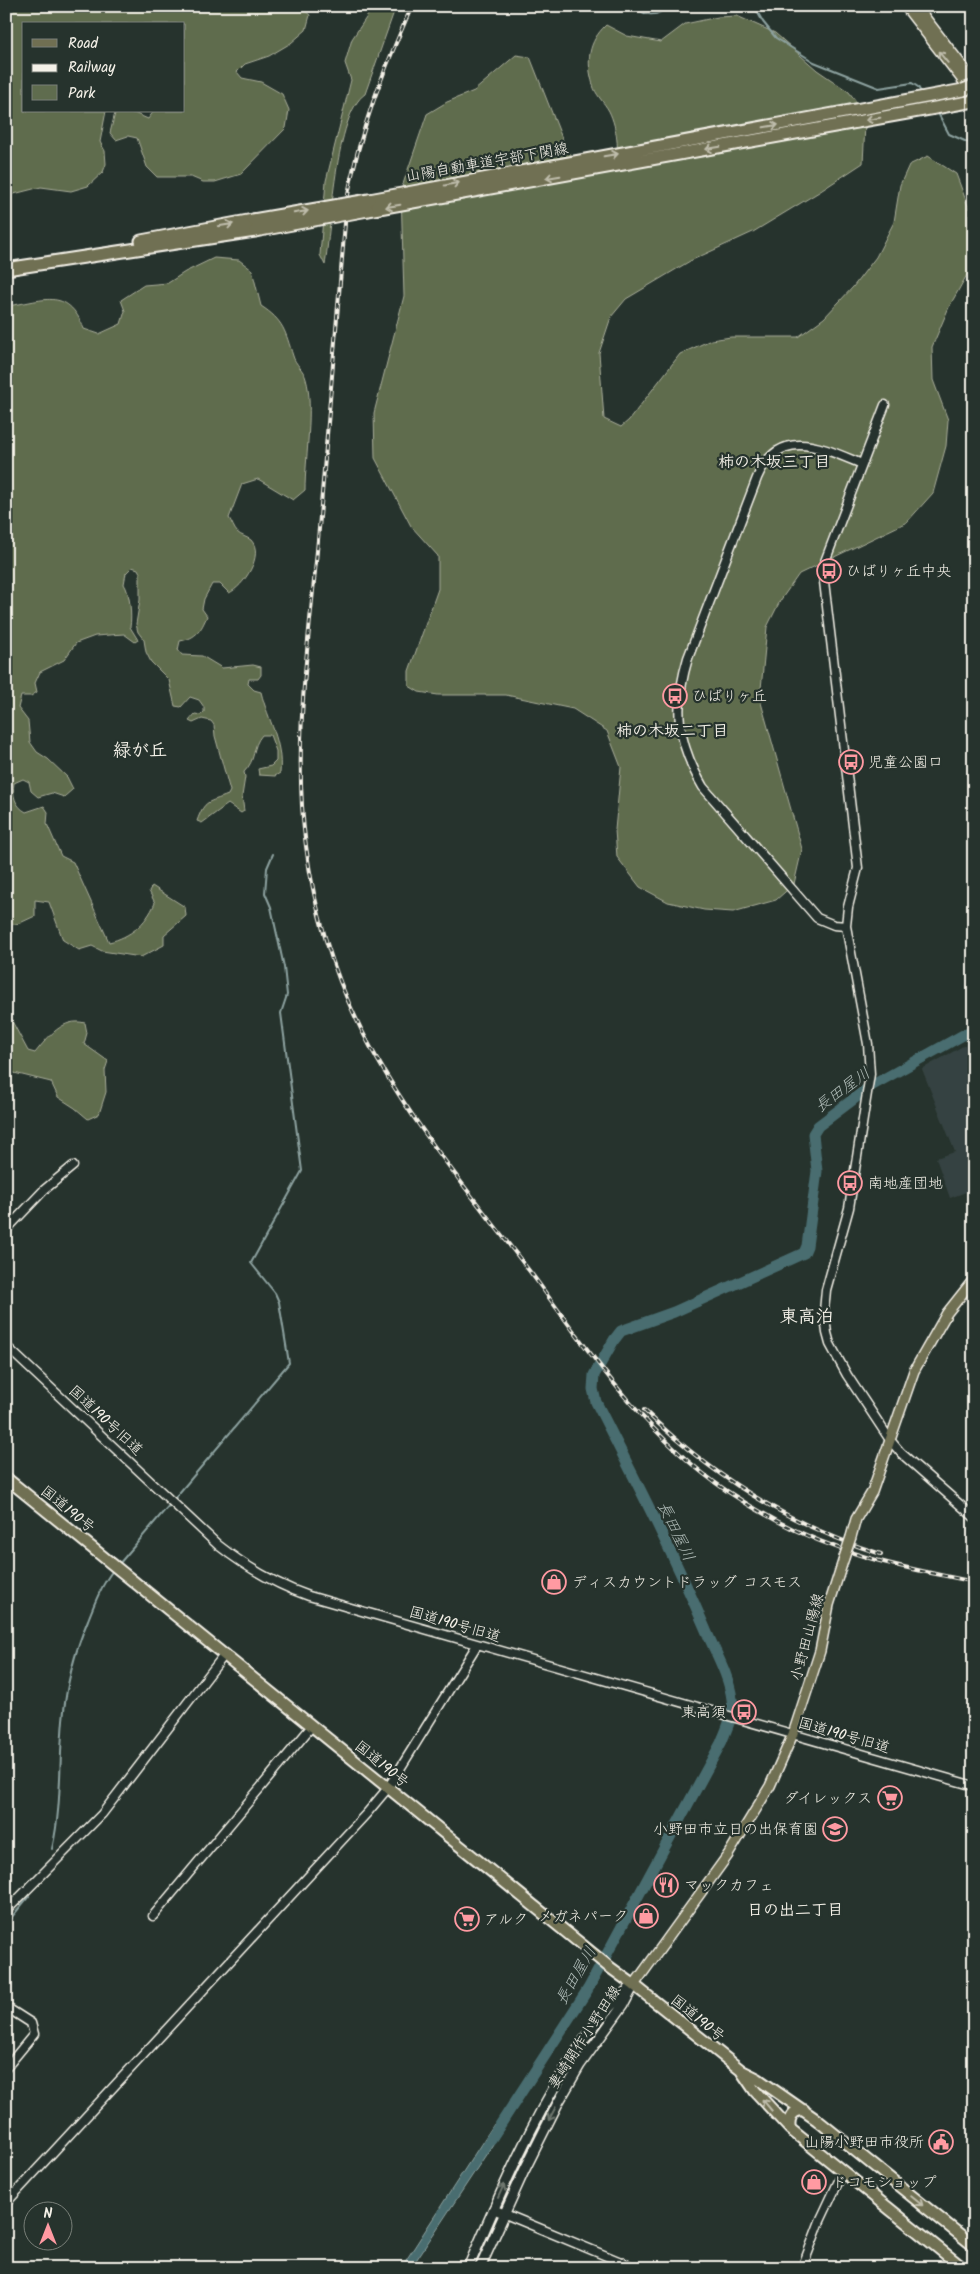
<svg xmlns="http://www.w3.org/2000/svg" width="980" height="2274" font-family="Kalam,'Klee One',sans-serif">
<style>
.built{fill:#364342}
.green{fill:#5f6c4e;stroke:#aaae9b}
.water{fill:#496d70;stroke:#8da2a0}
.lines{fill:none;stroke-linecap:round;stroke-linejoin:round}
.stream{stroke:#8da2a0;stroke-width:2}
.river{stroke:#496d70;stroke-width:11}
.tertiary-casing{stroke:#f4f1e8;stroke-width:11}
.secondary-casing{stroke:#f4f1e8;stroke-width:12}
.primary-casing{stroke:#f4f1e8;stroke-width:12}
.trunk-casing{stroke:#f4f1e8;stroke-width:14}
.motorway-casing{stroke:#f4f1e8;stroke-width:15}
.tertiary{stroke:#26332d;stroke-width:8}
.secondary{stroke:#26332d;stroke-width:9}
.primary{stroke:#706f52;stroke-width:9}
.trunk{stroke:#706f52;stroke-width:10}
.motorway{stroke:#706f52;stroke-width:11}
.rail-casing{stroke:#f4f1e8;stroke-width:4}
.rail{stroke:#26332d;stroke-width:2;stroke-dasharray:5.5;stroke-linecap:butt}
.primary-bridge-casing{stroke:#f4f1e8;stroke-width:12;stroke-linecap:butt}
.motorway-bridge-casing{stroke:#f4f1e8;stroke-width:15;stroke-linecap:butt}
.primary-bridge{stroke:#706f52;stroke-width:9}
.motorway-bridge{stroke:#706f52;stroke-width:11}
.oneway{stroke:#bfbdac}
.oneway2{stroke:#6e766e}
.labels{text-anchor:middle;stroke-width:4.5;stroke-linejoin:round;paint-order:stroke}
.street-label{font-size:15px;fill:#f4f1e8;stroke:#26332d}
.poi-label{font-size:15px;fill:#f4f1e8;stroke:#26332d;text-anchor:start}
.neighbourhood-label{font-size:16px;font-weight:bold;fill:#f4f1e8;stroke:#26332d}
.water-label{font-size:16px;font-style:italic;fill:#b0bcb8;stroke:#26332d}
.quarter-label{font-size:18px;font-weight:bold;fill:#f4f1e8;stroke:#26332d}
</style>
<rect width="100%" height="100%" fill="#26332d"/>
<filter id="ink" filterUnits="userSpaceOnUse"><feTurbulence type="fractalNoise" baseFrequency=".02" numOctaves="2"/><feDisplacementMap in="SourceGraphic" scale="10" xChannelSelector="R" yChannelSelector="G"/><feConvolveMatrix kernelMatrix="1 2 1 2 8 2 1 2 1" color-interpolation-filters="sRGB"/></filter>
<g filter="url(#ink)">
<path class="built" d="M974,1040V1189L950,1198L936,1158L955,1152L922,1069Z"/>
<path class="green" d="M6,6H299L310,15L306,30L291,43L269,56L245,64L237,72L242,78L261,82L282,94L289,110L286,128L241,174L215,182H203L191,177H157L147,167L137,138L128,136L116,140L110,133L115,113H134L148,119L154,111H184V24H24V111H106L100,142L105,151L106,164L103,172L88,186L71,191L41,187L6,196Z
M374,6H396L365,94C335,114 331,229 325,265L320,255L326,181L351,80L345,63L352,39Z
M737,16L775,33L817,70L849,92L862,109L865,125L863,163L819,192L753,232L690,261L626,299L611,317L599,353L604,419L621,427L629,420L680,354L711,340L731,337H798L824,318L853,287L876,257L894,222L900,185L909,165L928,156L956,174L968,206V273L949,307L932,347L933,380L948,420L946,446L933,493L907,522L799,574L780,601L767,627L760,699L802,849L794,884L776,900L733,912L704,910L668,902L640,887L617,857L615,830L621,767L607,731L573,709L506,695H438L419,692L409,686V671L438,589V556L411,526L375,458L374,413L404,296L401,190L427,114L447,102L474,91L516,55L530,57L567,151L590,171L611,173C622,158 617,127 609,111C604,102 595,94 593,85C586,61 588,42 606,25L627,36L661,42L685,24L718,17Z
M214,258L239,260L252,270L261,306C284,321 285,331 293,356C295,364 304,370 306,379C314,405 305,461 305,490L293,500L258,479L242,484L229,518C232,522 234,529 237,532C241,536 247,537 251,540C265,555 243,587 229,593L220,584H212L204,599L202,609L207,616C201,630 197,638 180,641L178,650L182,655L202,656L222,668L253,665L261,667V675L258,679H249L248,684L254,690L261,692C268,721 283,741 280,773L275,776L259,775L258,769L271,766L276,761V751L270,735H262C251,748 257,759 244,772L245,777L242,796L244,811L241,813L228,804L202,823L197,821C205,799 208,803 228,795L230,791L215,736L214,725L211,721L202,719L193,723L189,721L195,714L201,715L204,712V707L199,700L190,697L181,707L175,706L169,680L151,662L146,652L144,640L138,632L136,624L140,600V573L138,569L132,567L126,573L124,584C130,593 132,616 130,627L138,640L135,642L124,634L95,636L76,643L64,660L40,672L35,683L37,692L31,696H21L18,708L28,721L30,742L37,752L48,759L67,777L73,789L64,797L52,793L38,797L31,791L29,782L23,779L14,783C12,795 15,806 26,812L44,806L48,812L47,824L61,856L73,862L109,942C130,937 146,924 155,903L149,891L152,886L185,907L186,916L164,935V945L141,957L102,951L92,946L79,950L63,940L49,902L35,900V916L20,923L6,926V306C42,302 67,285 84,329L99,334L121,324L125,311L121,300L144,285L168,283L185,272Z
M6,1010L28,1051L35,1053C48,1037 63,1017 85,1023L87,1033L84,1044L108,1061L105,1070L106,1092L99,1114L88,1119L75,1108L58,1097L51,1082L6,1071Z"/>
<path class="water" d="M494,2124L503,2129L411,2268H401Z"/>
<g class="lines">
<path class="stream" d="M636,6C644,18 659,16 668,6
M754,6L763,22L776,38L814,62L879,88L912,83L918,87L922,94
M938,113L949,134L974,145
M174,1499L289,1363L279,1302L275,1293L251,1263L302,1171L281,1013L287,995L284,967L271,907L265,893L267,868L273,854
M119,1564L171,1503
M52,1849C62,1807 59,1763 63,1720C66,1686 75,1651 88,1620C95,1602 102,1584 114,1569
M6,1924L29,1896"/>
<path class="river" d="M491,2139L588,1989L721,1743C727,1729 734,1714 732,1699C729,1675 714,1650 705,1628C672,1551 634,1477 596,1402L593,1389L594,1375L614,1340L621,1331L674,1312L804,1253L807,1246L817,1171L813,1134L818,1126L871,1086L974,1029"/>
<g class="tertiary-casing">
<path id="tertiary" d="M885,405L824,564L823,573L858,868L848,907L846,926L868,1044L870,1074L849,1208L826,1290L824,1311L827,1333L830,1344L847,1375L890,1440L901,1453L974,1517
M846,926L834,925L817,918L703,787C677,742 673,708 688,658L757,478C779,425 823,448 862,464
M6,1230L44,1190L73,1166
M6,1346L218,1545C246,1567 275,1584 309,1596L974,1786
M6,1911L102,1814L225,1654
M153,1916L312,1726
M6,2007L31,2023L34,2034L6,2068
M6,2203L367,1813L388,1788L477,1645
M493,2209L633,2267
M802,2268L820,2221L843,2172"/>
</g>
<g class="secondary-casing">
<path id="secondary" d="M468,2268C498,2199 527,2130 567,2066C586,2036 606,2006 634,1985
M480,2268L524,2171L558,2103L580,2065L624,2004L633,1987"/>
</g>
<g class="primary-casing">
<path id="primary" d="M905,6L974,95
M916,6L974,81
M851,1537L856,1519L872,1492L914,1371L947,1313L974,1279
M634,1985L728,1855L770,1786L793,1734L820,1651L829,1605L844,1558"/>
</g>
<g class="trunk-casing">
<path id="trunk" d="M6,1478L608,1966L634,1985L742,2071L758,2079L817,2120L974,2246
M742,2072L755,2091L790,2129L963,2268
M790,2129C788,2118 792,2110 804,2110"/>
</g>
<g class="motorway-casing">
<path id="motorway" d="M369,200L963,90
M368,210L974,101
M141,241L253,220
M6,269L255,231"/>
</g>
<use href="#tertiary" class="tertiary"/>
<use href="#secondary" class="secondary"/>
<use href="#primary" class="primary"/>
<use href="#trunk" class="trunk"/>
<use href="#motorway" class="motorway"/>
<g class="rail-casing">
<path id="rail" d="M412,6C384,69 359,131 347,200C337,313 328,427 318,540C309,641 292,745 306,846C315,916 337,986 371,1048C416,1130 478,1203 534,1277C591,1355 646,1436 727,1491C770,1520 817,1543 866,1557C901,1568 938,1574 974,1582
M644,1410C712,1476 791,1526 881,1554"/>
</g>
<use href="#rail" class="rail"/>
<g class="primary-bridge-casing">
<path id="primary-bridge" d="M844,1558L851,1537"/>
</g>
<g class="motorway-bridge-casing">
<path id="motorway-bridge" d="M963,90L974,86
M253,220L369,200
M255,231L368,210"/>
</g>
<use href="#primary-bridge" class="primary-bridge"/>
<use href="#motorway-bridge" class="motorway-bridge"/>
</g>
<defs><path id="oneway-shaft" d="M-6 0H5M1.5-3L5.5 0L1.5 3" fill="none" stroke-width="1.6" stroke-linecap="round" stroke-linejoin="round" transform="scale(1.25)"/></defs>
<g class="oneway">
<use href="#oneway-shaft" transform="translate(943 57) rotate(-129)"/>
<use href="#oneway-shaft" transform="translate(873 119) rotate(170)"/>
<use href="#oneway-shaft" transform="translate(771 126) rotate(-10)"/>
<use href="#oneway-shaft" transform="translate(713 148) rotate(170)"/>
<use href="#oneway-shaft" transform="translate(611 155) rotate(-10)"/>
<use href="#oneway-shaft" transform="translate(553 177) rotate(170)"/>
<use href="#oneway-shaft" transform="translate(452 184) rotate(-11)"/>
<use href="#oneway-shaft" transform="translate(393 206) rotate(170)"/>
<use href="#oneway-shaft" transform="translate(301 212) rotate(-10)"/>
<use href="#oneway-shaft" transform="translate(226 225) rotate(-10)"/>
<use href="#oneway-shaft" transform="translate(767 2105) rotate(-130)"/>
<use href="#oneway-shaft" transform="translate(917 2201) rotate(39)"/>
</g>
<g class="oneway2">
<use href="#oneway-shaft" transform="translate(552 2114) rotate(118)"/>
<use href="#oneway-shaft" transform="translate(501 2191) rotate(-66)"/>
</g>
</g>
<defs>
<g id="bus-ring" transform="scale(1.25)"><circle r="9.5" fill="#26332d" stroke="#ff9aa2" stroke-width="1.5"/><path d="M-5-6H5V4H4V6H2V4H-2V6H-4V4H-5ZM-3.5-4V0h7V-4ZM-3.5 1.2v1.5H-2V1.2ZM2 1.2v1.5H3.5V1.2Z" fill="#ff9aa2"/></g>
<g id="shop-ring" transform="scale(1.25)"><circle r="9.5" fill="#26332d" stroke="#ff9aa2" stroke-width="1.5"/><path d="M-5-2.5h2.3a2.7 3.5 0 0 1 5.4 0H5L5.5 6h-11ZM-1.5-2.5h3a1.5 2.3 0 0 0-3 0Z" fill="#ff9aa2"/></g>
<g id="supermarket-ring" transform="scale(1.25)"><circle r="9.5" fill="#26332d" stroke="#ff9aa2" stroke-width="1.5"/><path d="M-6-5.5h2.5l.6 2H6L4.5 2H-2.5L-4.4-4H-6ZM-1.5 3.2a1.3 1.3 0 1 0 .1 0ZM3 3.2a1.3 1.3 0 1 0 .1 0Z" fill="#ff9aa2"/></g>
<g id="school-ring" transform="scale(1.25)"><circle r="9.5" fill="#26332d" stroke="#ff9aa2" stroke-width="1.5"/><path d="M0-5L7-2L0 1L-7-2ZM-4 1L0 2.5L4 1V4Q0 6-4 4Z" fill="#ff9aa2"/></g>
<g id="restaurant-ring" transform="scale(1.25)"><circle r="9.5" fill="#26332d" stroke="#ff9aa2" stroke-width="1.5"/><path d="M-5-6h1v4h1v-4h1v4h1v-4h1v5L-1.5 .5V6h-2V.5L-5-1ZM5-6V6H3V1.5H1.5Q1.5-4 5-6Z" fill="#ff9aa2"/></g>
<g id="civic-ring" transform="scale(1.25)"><circle r="9.5" fill="#26332d" stroke="#ff9aa2" stroke-width="1.5"/><path d="M-.6-6.5H3V-4.5H.6V-3L4-1V1h2V6H-6V1h2V-1L-.6-3ZM-1.2 2.5V6h2.4V2.5Z" fill="#ff9aa2"/></g>
</defs>
<g fill-rule="evenodd">
<use href="#bus-ring" x="829" y="571"/>
<use href="#bus-ring" x="675" y="696"/>
<use href="#bus-ring" x="851" y="762"/>
<use href="#bus-ring" x="850" y="1183"/>
<use href="#shop-ring" x="554" y="1582"/>
<use href="#bus-ring" x="744" y="1712"/>
<use href="#supermarket-ring" x="890" y="1798"/>
<use href="#school-ring" x="835" y="1829"/>
<use href="#restaurant-ring" x="666" y="1885"/>
<use href="#shop-ring" x="646" y="1916"/>
<use href="#supermarket-ring" x="467" y="1919"/>
<use href="#civic-ring" x="941" y="2142"/>
<use href="#shop-ring" x="814" y="2182"/>
</g>
<g class="labels">
<g class="street-label">
<text transform="translate(487 162) rotate(-10)" y="5">山陽自動車道宇部下関線</text>
<text transform="translate(106 1420) rotate(43)" y="5">国道190号旧道</text>
<text transform="translate(68 1509) rotate(39)" y="5">国道190号</text>
<text transform="translate(455 1624) rotate(16)" y="5">国道190号旧道</text>
<text transform="translate(807 1637) rotate(-75)" y="5">小野田山陽線</text>
<text transform="translate(844 1735) rotate(16)" y="5">国道190号旧道</text>
<text transform="translate(382 1764) rotate(39)" y="5">国道190号</text>
<text transform="translate(698 2018) rotate(39)" y="5">国道190号</text>
<text transform="translate(584 2037) rotate(-57)" y="5">妻崎開作小野田線</text>
</g>
<g class="poi-label">
<text x="846" y="576">ひばりヶ丘中央</text>
<text x="692" y="701">ひばりヶ丘</text>
<text x="868" y="767">児童公園口</text>
<text x="868" y="1188">南地産団地</text>
<text x="572" y="1587">ディスカウントドラッグ コスモス</text>
<text x="726" y="1717" text-anchor="end">東高須</text>
<text x="872" y="1803" text-anchor="end">ダイレックス</text>
<text x="818" y="1834" text-anchor="end">小野田市立日の出保育園</text>
<text x="684" y="1890">マックカフェ</text>
<text x="628" y="1921" text-anchor="end">メガネパーク</text>
<text x="484" y="1924">アルク</text>
<text x="924" y="2147" text-anchor="end">山陽小野田市役所</text>
<text x="832" y="2187">ドコモショップ</text>
</g>
<g class="neighbourhood-label">
<text x="774" y="467">柿の木坂三丁目</text>
<text x="672" y="736">柿の木坂二丁目</text>
<text x="795" y="1915">日の出二丁目</text>
</g>
<g class="water-label">
<text transform="translate(842 1089) rotate(-36)" y="6">長田屋川</text>
<text transform="translate(677 1531) rotate(64)" y="6">長田屋川</text>
<text transform="translate(575 1975) rotate(-60)" y="6">長田屋川</text>
</g>
<g class="quarter-label">
<text x="140" y="756">緑が丘</text>
<text x="807" y="1322">東高泊</text>
</g>
</g>
<rect width="980" height="2274" fill="none" stroke="#26332d" stroke-width="25"/>
<rect x="12" y="12" width="955" height="2249" fill="none" stroke="#f4f1e8" stroke-width="2" filter="url(#ink)"/>
<rect x="22" y="22" width="162" height="90" fill="#26332d" stroke="#787f78"/>
<rect x="32" y="39" width="25" height="8" fill="#706f52" stroke="#787f78"/>
<text x="68" y="48" font-size="15" fill="#f4f1e8">Road</text>
<rect x="32" y="64" width="25" height="8" fill="#f4f1e8" stroke="#787f78"/>
<text x="68" y="72" font-size="15" fill="#f4f1e8">Railway</text>
<rect x="32" y="85" width="25" height="15" fill="#5f6c4e" stroke="#787f78"/>
<text x="68" y="98" font-size="15" fill="#f4f1e8">Park</text>
<g transform="translate(48 2226)"><circle r="24" fill="#26332d" stroke="#787f78"/>
<path d="M0-4L9 19L0 12L-9 19Z" fill="#ff9aa2"/>
<text y="-8" font-size="14" font-weight="bold" text-anchor="middle" fill="#f4f1e8">N</text>
</g>
</svg>
